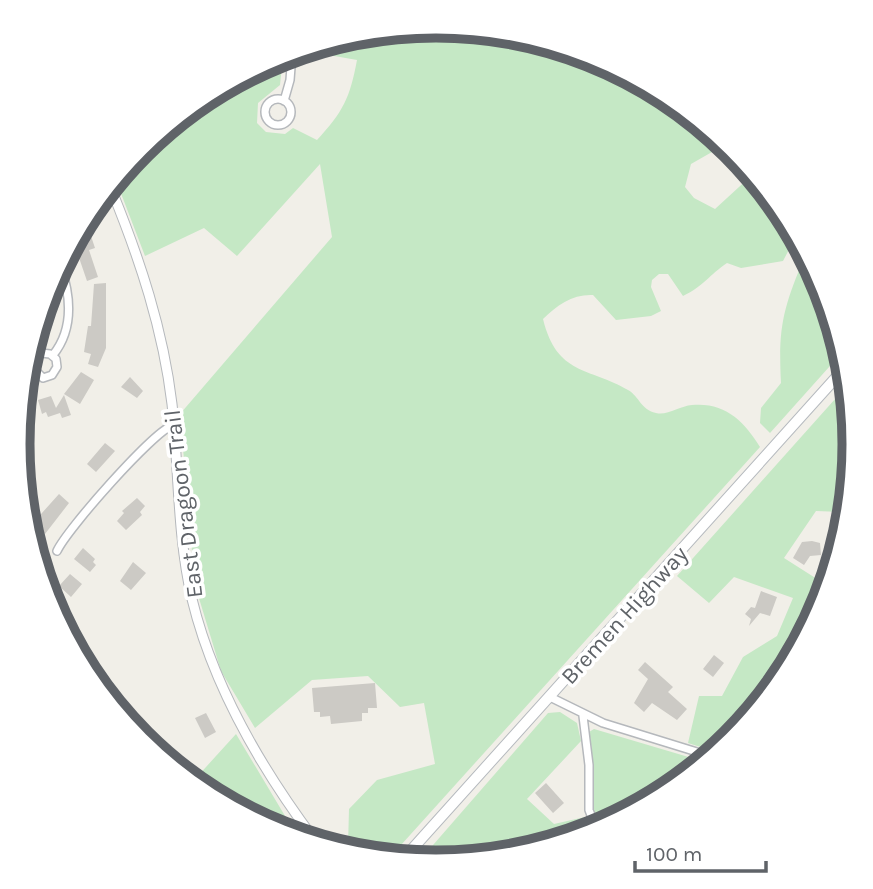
<svg xmlns="http://www.w3.org/2000/svg" width="873" height="889" font-family="Karla,sans-serif">
<style>
.green{fill:#c5e8c5}
.building{fill:#cccac5}
.lines{fill:none;stroke-linecap:round;stroke-linejoin:round}
.minor-casing{stroke:#b5b8bc;stroke-width:10}
.tertiary-casing{stroke:#b5b8bc;stroke-width:11}
.secondary-casing{stroke:#b6babf;stroke-width:12}
.minor{stroke:#fff;stroke-width:7}
.tertiary{stroke:#fff;stroke-width:9}
.secondary{stroke:#fff;stroke-width:10}
.labels{text-anchor:middle;stroke-width:7;stroke-linejoin:round;paint-order:stroke}
.street-label{font-size:23px;fill:#5f6368;stroke:#fff}
.rim{fill:none;stroke:#5f6368;stroke-width:9}
</style>
<rect width="100%" height="100%" fill="#f1efe8"/>
<path class="green" d="M437,26L597,58L726,144L691,164L685,187L694,198L715,209L751,176L794,240L783,261L741,268L727,263C709,275 704,286 683,296L668,274H659L652,280L651,287L661,311L651,316L616,320L593,295C573,294 557,305 543,319C557,376 589,367 628,390C640,397 640,409 656,413C667,416 680,406 692,405C725,402 744,421 760,447L392,855L348,846L349,809L377,780L435,764L424,703L400,707L368,676L312,680L255,728L221,671L195,585L180,414L332,237L320,164L237,256L204,228L145,256L117,183L141,148L277,57L283,56L280,85L258,103L257,123L266,132L285,134L293,128L317,140C343,112 350,98 357,60L306,51L386,36L402,43L413,30Z
M805,256L824,285L838,357L770,433L760,423L761,408L781,383C778,327 783,308 805,256Z
M844,389L855,445L842,512L816,511L784,558L817,579L834,554L823,605L732,741L716,752L688,743L699,696H722L743,657L777,636L793,598L734,577L709,603L677,576Z
M560,712L577,723L581,741L527,799L554,824L585,817L591,833L436,863L420,860L548,713Z
M594,729L702,761L601,829C585,801 597,763 589,732Z
M236,734L288,821L277,832L196,778Z"/>
<path class="building" d="M88,227L95,248L89,250L98,277L87,281L75,246Z
M106,283V348L98,367L88,364L91,354L84,352L88,326H91L94,284Z
M81,372L94,380L80,404L64,394Z
M130,377L143,391L137,398L121,387Z
M64,395L71,415L62,418L60,413L48,417L46,412L42,414L38,400L51,396L56,408Z
M105,443L115,451L96,472L87,464Z
M59,494L69,503L45,534L33,523Z
M137,498L145,506L140,512L142,515L126,530L117,521L124,513L122,511Z
M812,541L820,543L821,555L810,556L804,565L793,558L802,542Z
M83,548L95,559L93,562L96,565L90,572L74,559Z
M133,562L146,573L131,590L120,581Z
M70,574L82,584L71,597L59,586Z
M761,591L777,597L770,616L760,613L749,626L751,619L745,614L751,607L755,608Z
M714,655L724,663L713,677L703,669Z
M645,662L673,687L668,692L687,709L677,720L652,703L644,712L634,703L648,679L638,670Z
M375,683L377,708H368V713H362V721L331,724L330,716L320,717V712H314L312,688Z
M206,713L216,732L205,738L195,718Z
M546,783L564,803L553,813L535,793Z"/>
<g class="lines">
<g class="minor-casing">
<path id="minor" d="M265 112a13 13 0 1 1 26 0a13 13 0 1 1-26 0Z
M284,101L290,80L292,54
M53,355C74,329 71,297 61,267
M33,368L43,378L52,375L57,367L56,359L50,354L41,353L35,358
M57,551C67,529 153,432 173,425
M550,697L603,723L710,756
M583,716L589,765V810L597,831"/>
</g>
<g class="tertiary-casing">
<path id="tertiary" d="M112,191C140,260 163,329 172,404C179,469 177,535 192,599C213,686 261,768 314,839"/>
</g>
<g class="secondary-casing">
<path id="secondary" d="M405,857L841,372"/>
</g>
<use href="#minor" class="minor"/>
<use href="#tertiary" class="tertiary"/>
<use href="#secondary" class="secondary"/>
</g>
<g class="labels">
<g class="street-label">
<text transform="translate(183 504) rotate(-97)" y="8">East Dragoon Trail</text>
<text transform="translate(624 615) rotate(-48)" y="8">Bremen Highway</text>
</g>
</g>
<path d="M0 0H873V889H0ZM30 444a406 406 0 1 1 812 0a406 406 0 1 1-812 0Z" fill="#fff" fill-rule="evenodd"/>
<path class="rim" d="M30 444a406 406 0 1 1 812 0a406 406 0 1 1-812 0Z"/>
<path d="M635 861v10h131v-10" fill="none" stroke="#5f6368" stroke-width="3.5"/>
<text x="646" y="861" font-size="21" fill="#5f6368" stroke="#ffffff" stroke-width="5" paint-order="stroke">100 m</text>
</svg>
